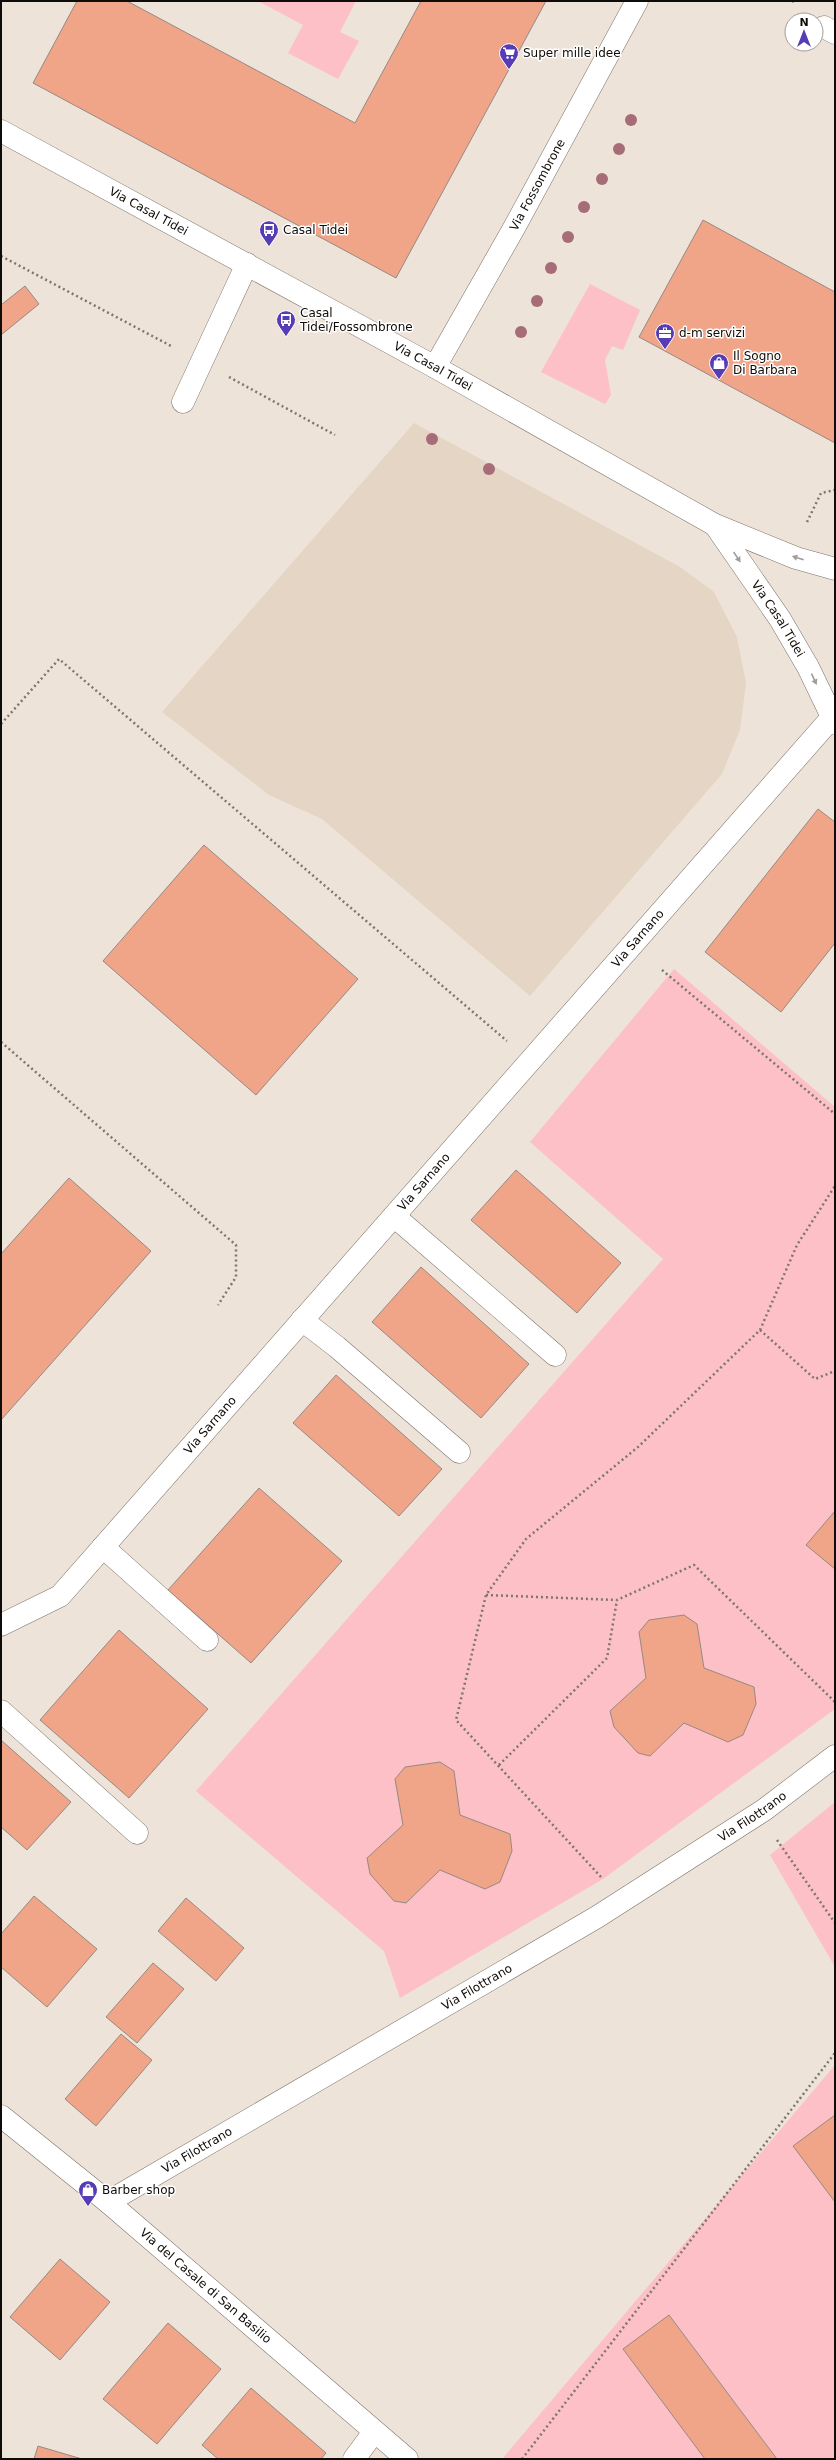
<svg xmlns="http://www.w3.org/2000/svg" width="836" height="2460" font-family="'DejaVu Sans',sans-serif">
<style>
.built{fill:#e5d5c4}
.green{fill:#fcc0c6}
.building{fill:#f0a488;stroke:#978984}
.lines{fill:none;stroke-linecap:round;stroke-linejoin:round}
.minor-casing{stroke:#7c7269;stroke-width:23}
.path{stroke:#7d766f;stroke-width:2.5;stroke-dasharray:2 3;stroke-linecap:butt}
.minor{stroke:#fff;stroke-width:22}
.tree{fill:#a66c77}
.oneway{fill:#9f9d9c}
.labels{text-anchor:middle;stroke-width:3;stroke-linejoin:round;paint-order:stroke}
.poi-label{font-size:12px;fill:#0f0b08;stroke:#fff;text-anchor:start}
.street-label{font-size:12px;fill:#0f0b08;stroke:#fff}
</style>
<rect width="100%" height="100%" fill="#eee3d8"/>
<path class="built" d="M414,423L680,567L714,592L737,637L746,683L740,730L722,774L530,996L322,819L269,795L162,712Z"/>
<path class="green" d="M258,1H356L340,32L359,41L338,79L288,53L303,25Z
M590,284L640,310L623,350L612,346L605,360L611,395L605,404L541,372Z
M674,969L835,1107V1709L603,1879L400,1998L384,1951L196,1791L663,1259L530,1142Z
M835,1802V1967L770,1855Z
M835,2065V2459L503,2458Z"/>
<path class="building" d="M77,1H127L355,123L421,1H546L396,278L33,83Z
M703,220L835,292V443L639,337Z
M25,286L39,304L1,335V305Z
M818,809L835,822V943L781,1012L705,952Z
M204,845L358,979L256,1095L103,961Z
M516,1170L621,1263L577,1313L471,1220Z
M69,1178L151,1251L1,1420V1254Z
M421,1267L529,1364L481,1418L372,1322Z
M336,1375L442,1469L399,1516L293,1423Z
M259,1488L342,1561L251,1663L168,1590Z
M835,1511V1569L806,1545Z
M684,1615L697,1624L704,1668L754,1687L756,1704L743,1735L728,1742L684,1723L650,1756L638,1753L614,1727L610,1711L646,1678L639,1632L649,1620Z
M119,1630L208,1709L129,1798L40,1720Z
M1,1740L71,1802L27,1850L1,1827Z
M440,1762L454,1771L460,1815L510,1834L512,1851L500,1882L485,1889L440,1870L406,1903L394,1901L370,1874L367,1858L403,1825L395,1779L405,1767Z
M34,1896L97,1949L47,2007L1,1967V1934Z
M186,1898L244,1948L216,1981L158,1931Z
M153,1963L184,1989L137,2043L106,2017Z
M121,2034L152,2060L96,2126L65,2099Z
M835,2115V2202L793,2146Z
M60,2259L110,2302L60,2360L10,2317Z
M669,2315L777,2459H705L623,2349Z
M168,2323L221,2369L157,2444L103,2399Z
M251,2388L326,2453L321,2459H218L202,2445Z
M38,2446L82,2459H34Z"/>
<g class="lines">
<g class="minor-casing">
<g id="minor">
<path d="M824,27L835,33"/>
<path id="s1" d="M1,131L435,367L715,525L796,558L835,569"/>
<path id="s2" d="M435,367L514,228L637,1"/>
<path d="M183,402L247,264"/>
<path id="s3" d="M715,525L780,619L808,667L835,723"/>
<path d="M394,1216L555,1355"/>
<path d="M302,1320L337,1347L459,1452"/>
<path d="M103,1547L207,1640"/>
<path id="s4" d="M1,1625L60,1596L835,714"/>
<path d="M1,1711L137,1833"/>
<path id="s5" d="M1,2116L108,2202L407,2459"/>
<path id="s6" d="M108,2202L597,1917L764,1810L835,1756"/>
<path d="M354,2459L374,2432"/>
</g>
</g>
<path class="path" d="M792,1L794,2
M1,256L173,347
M229,377L335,435
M807,522L821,493L835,490
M1,724L59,659L507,1041
M662,970L835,1114
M1,1042L236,1245V1277L218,1305
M760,1330L815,1379L835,1371
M486,1595L617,1600L694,1565L835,1702
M499,1765L607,1658L617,1600
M777,1840L835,1923
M601,1877L456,1720L486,1595L526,1539L638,1447L760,1330L797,1245L835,1186
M522,2459L835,2053"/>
<use href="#minor" class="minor"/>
</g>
<g class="tree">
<circle cx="631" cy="120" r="6"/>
<circle cx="619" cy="149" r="6"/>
<circle cx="602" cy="179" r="6"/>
<circle cx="584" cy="207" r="6"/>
<circle cx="568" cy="237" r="6"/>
<circle cx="551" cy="268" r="6"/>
<circle cx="537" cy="301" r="6"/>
<circle cx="521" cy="332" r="6"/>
<circle cx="432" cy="439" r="6"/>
<circle cx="489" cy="469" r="6"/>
</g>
<defs><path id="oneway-solid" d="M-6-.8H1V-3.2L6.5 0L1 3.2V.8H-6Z"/></defs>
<g class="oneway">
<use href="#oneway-solid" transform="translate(737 557) rotate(56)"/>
<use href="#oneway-solid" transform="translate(798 558) rotate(-162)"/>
<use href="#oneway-solid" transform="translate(814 679) rotate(65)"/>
</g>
<defs>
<g id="supermarket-pin" transform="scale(1)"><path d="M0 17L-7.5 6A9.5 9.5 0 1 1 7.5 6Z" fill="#573db5" stroke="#fff"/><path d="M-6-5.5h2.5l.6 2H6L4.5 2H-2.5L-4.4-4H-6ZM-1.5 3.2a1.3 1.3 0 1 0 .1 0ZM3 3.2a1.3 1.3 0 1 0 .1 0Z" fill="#fff"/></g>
<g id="bus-pin" transform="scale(1)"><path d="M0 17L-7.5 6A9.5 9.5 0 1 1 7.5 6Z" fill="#573db5" stroke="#fff"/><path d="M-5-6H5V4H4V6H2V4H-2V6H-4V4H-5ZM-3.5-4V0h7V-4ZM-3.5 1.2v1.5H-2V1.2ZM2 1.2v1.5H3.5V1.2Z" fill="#fff"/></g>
<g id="office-pin" transform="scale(1)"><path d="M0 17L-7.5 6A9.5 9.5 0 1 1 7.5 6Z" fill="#573db5" stroke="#fff"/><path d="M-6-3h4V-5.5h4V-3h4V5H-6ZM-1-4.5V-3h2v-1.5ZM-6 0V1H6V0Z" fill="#fff"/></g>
<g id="shop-pin" transform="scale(1)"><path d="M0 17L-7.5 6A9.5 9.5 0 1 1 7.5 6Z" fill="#573db5" stroke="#fff"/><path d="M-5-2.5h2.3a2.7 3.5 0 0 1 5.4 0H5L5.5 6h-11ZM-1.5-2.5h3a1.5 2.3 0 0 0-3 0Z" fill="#fff"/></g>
</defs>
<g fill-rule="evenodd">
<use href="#supermarket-pin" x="509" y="53"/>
<use href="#bus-pin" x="269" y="230"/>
<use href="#bus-pin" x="286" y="320"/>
<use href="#office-pin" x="665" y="333"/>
<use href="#shop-pin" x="719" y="363"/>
<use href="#shop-pin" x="88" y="2190"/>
</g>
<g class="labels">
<g class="poi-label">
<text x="523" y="57">Super mille idee</text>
<text x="283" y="234">Casal Tidei</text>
<text x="300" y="317">Casal<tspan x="300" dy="14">Tidei/Fossombrone</tspan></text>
<text x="679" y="337">d-m servizi</text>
<text x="733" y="360">Il Sogno<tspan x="733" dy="14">Di Barbara</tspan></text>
<text x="102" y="2194">Barber shop</text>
</g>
<g class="street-label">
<text dy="4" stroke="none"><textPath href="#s2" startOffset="209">Via Fossombrone</textPath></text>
<text dy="4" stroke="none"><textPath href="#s1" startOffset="168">Via Casal Tidei</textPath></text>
<text dy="4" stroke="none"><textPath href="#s1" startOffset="492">Via Casal Tidei</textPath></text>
<text dy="4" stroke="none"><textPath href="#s3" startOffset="113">Via Casal Tidei</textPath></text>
<text dy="4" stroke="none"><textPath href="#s4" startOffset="941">Via Sarnano</textPath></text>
<text dy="4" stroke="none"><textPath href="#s4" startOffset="617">Via Sarnano</textPath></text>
<text dy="4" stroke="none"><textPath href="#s4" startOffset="293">Via Sarnano</textPath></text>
<text dy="4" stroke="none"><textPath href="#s6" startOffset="751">Via Filottrano</textPath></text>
<text dy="4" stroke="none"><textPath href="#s6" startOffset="427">Via Filottrano</textPath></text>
<text dy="4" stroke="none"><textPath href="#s6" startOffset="103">Via Filottrano</textPath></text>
<text dy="4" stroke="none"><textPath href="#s5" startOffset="266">Via del Casale di San Basilio</textPath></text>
</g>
</g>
<rect width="836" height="2460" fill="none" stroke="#0f0b08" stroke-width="4"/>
<g transform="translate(804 32)"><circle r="19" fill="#ffffff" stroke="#9f9d9c"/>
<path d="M0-3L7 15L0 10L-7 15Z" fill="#573db5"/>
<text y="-6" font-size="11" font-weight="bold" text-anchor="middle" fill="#0f0b08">N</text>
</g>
</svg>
